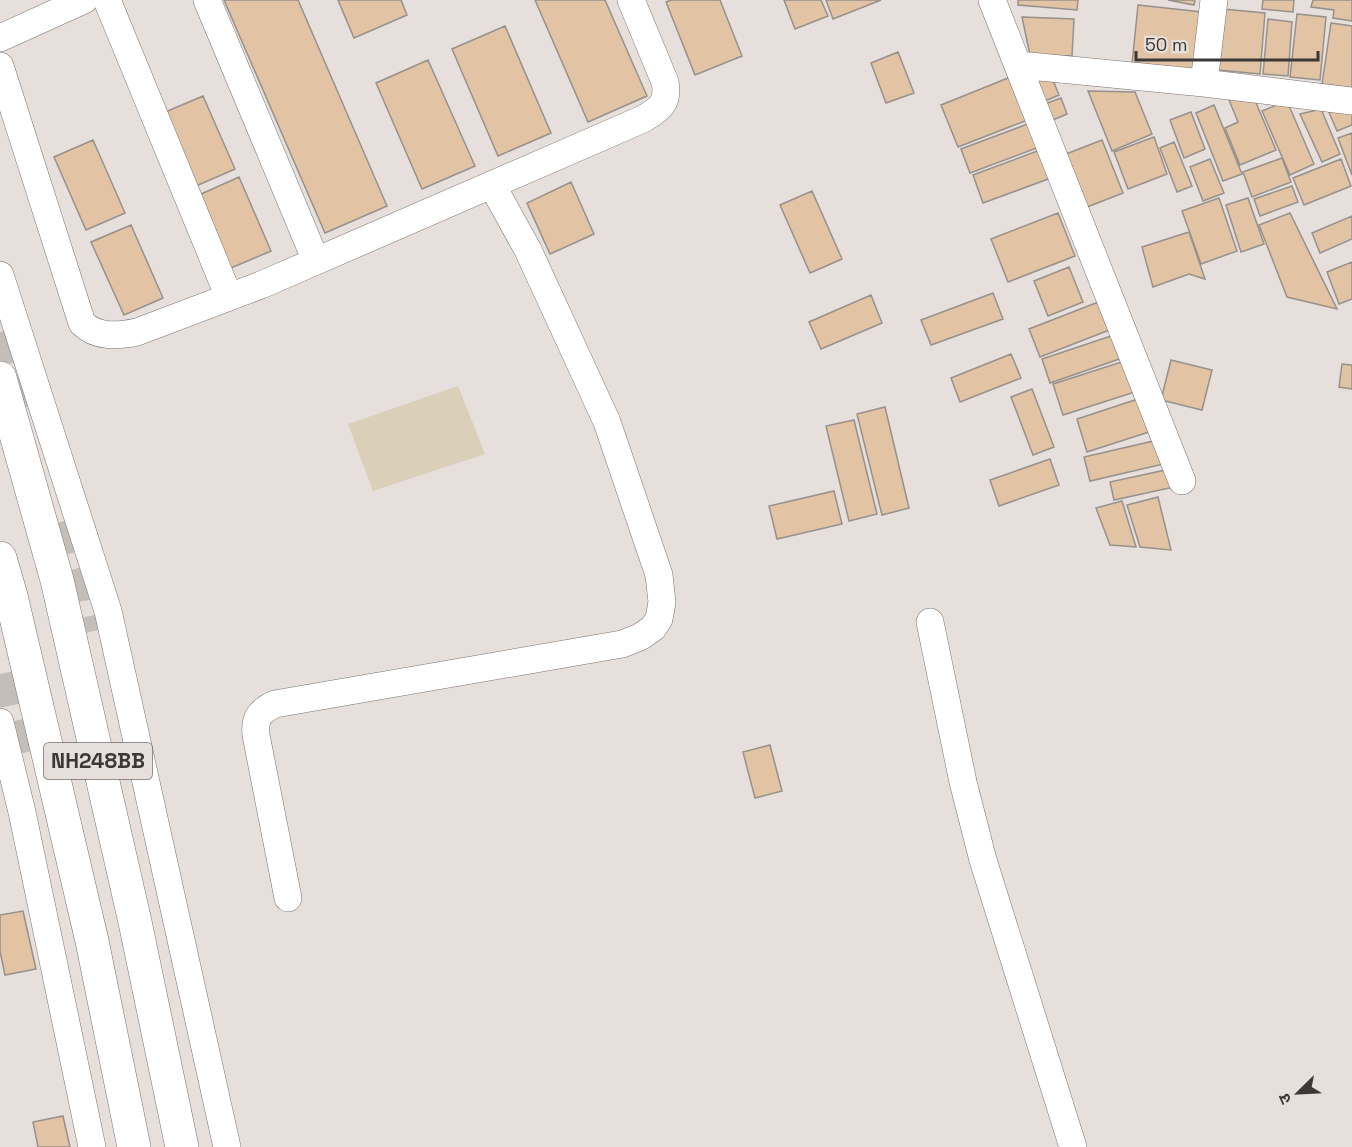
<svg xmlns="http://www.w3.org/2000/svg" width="1352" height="1147" font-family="'Space Grotesk','Noto Sans Devanagari',sans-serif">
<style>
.green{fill:#dad0b9}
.building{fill:#e2c3a4;stroke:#96918c;stroke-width:1.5}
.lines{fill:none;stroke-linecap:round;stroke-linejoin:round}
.highway-tunnel{stroke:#c4beba;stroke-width:33;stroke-dasharray:33 16;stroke-linecap:butt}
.minor-casing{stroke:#7a7370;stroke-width:28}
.highway-casing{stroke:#7a7370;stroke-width:34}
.minor{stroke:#fff;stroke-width:27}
.highway{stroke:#fff;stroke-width:33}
.labels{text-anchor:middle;stroke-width:5;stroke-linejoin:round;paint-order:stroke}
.shield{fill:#e6dfdb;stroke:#6e6a68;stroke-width:1.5}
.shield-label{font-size:21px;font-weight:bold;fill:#3b3837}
</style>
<rect width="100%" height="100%" fill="#e6dfdb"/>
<path class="green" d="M458,386L485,454L373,491L348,424Z"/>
<path class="building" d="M224,0H298L387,206L325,233Z
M338,0H401L407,15L354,38Z
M535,0H605L647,96L588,122Z
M671,0H720L742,56L695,75L666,2Z
M784,0H821L828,16L795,29Z
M826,0H881L833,19Z
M1018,0H1078L1077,10L1018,5Z
M1168,0H1195L1194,5Z
M1263,0H1294L1293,12L1262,9Z
M1313,0H1352V21L1333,18L1334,10L1311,7Z
M1138,5L1202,12L1196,71L1132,64Z
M1223,9L1265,13L1260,74L1218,70Z
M1297,14L1326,17L1320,80L1290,77Z
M1022,17L1074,19L1072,56L1030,55Z
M1268,19L1292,22L1288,76L1263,74Z
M1331,23L1352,26V88L1322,84Z
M505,26L551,133L498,156L452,49Z
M898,52L914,93L886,103L871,63Z
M428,60L475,166L422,189L376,83Z
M1050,73L1059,95L1040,103L1030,81Z
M1013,76L1030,119L958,147L941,105Z
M1088,91L1135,92L1152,134L1112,151Z
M1251,91L1276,150L1240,165L1225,128L1238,122L1229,100Z
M203,96L235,169L196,186L163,113Z
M1061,98L1067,114L1048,122L1042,105Z
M1287,101L1314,164L1290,175L1262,111Z
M1214,105L1242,174L1223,181L1196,113Z
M1321,109L1340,154L1322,162L1300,114Z
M1352,109V125L1337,131L1328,110Z
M1191,112L1205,149L1184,158L1170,120Z
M1033,122L1042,146L970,173L961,149Z
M1352,133V175L1338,138Z
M1154,137L1167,174L1128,189L1114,152Z
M93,140L125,213L86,230L54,157Z
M1102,140L1123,193L1077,211L1056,158Z
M1174,142L1192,186L1177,192L1160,148Z
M1040,150L1051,178L983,203L973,175Z
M1282,158L1291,182L1252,197L1243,172Z
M1210,159L1224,193L1203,201L1190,167Z
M1341,159L1351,186L1304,205L1293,178Z
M239,177L271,251L231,268L199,195Z
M571,182L594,234L550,254L527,203Z
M1292,186L1298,202L1260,216L1254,199Z
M812,191L842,259L810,273L780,205Z
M1219,198L1237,251L1201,264L1182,211Z
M1248,198L1264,244L1241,252L1226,205Z
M1058,213L1075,256L1008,282L991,239Z
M1290,213L1337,309L1287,297L1259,225Z
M1352,216V239L1320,253L1312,233Z
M131,225L163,298L124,315L91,242Z
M1189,232L1205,279L1189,274L1153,287L1142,247Z
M1352,262V299L1339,304L1327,272Z
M1069,267L1083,302L1048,316L1034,281Z
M993,293L1003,319L931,345L921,320Z
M871,295L882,323L821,349L809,322Z
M1106,299L1117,327L1040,357L1029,329Z
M1120,333L1128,356L1050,383L1042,359Z
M1011,354L1021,378L960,402L951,378Z
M1131,359L1141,390L1063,415L1053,384Z
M1171,360L1212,370L1202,410L1161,400Z
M1342,364L1352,365V389L1339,387Z
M1032,389L1054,447L1033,455L1011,397Z
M1144,397L1155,430L1087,452L1077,419Z
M885,407L909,508L882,515L857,414Z
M854,420L877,514L849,521L826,426Z
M1162,439L1168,463L1090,481L1084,457Z
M1050,459L1059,485L999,506L990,480Z
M1170,469L1174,487L1114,500L1110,482Z
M834,491L842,524L777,539L769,506Z
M1158,497L1171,550L1140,547L1127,505Z
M1122,501L1136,547L1110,545L1096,508Z
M770,745L782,791L755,798L743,752Z
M23,911L36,969L5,975L0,951V915Z
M63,1116L70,1147H38L33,1122Z"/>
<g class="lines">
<path class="highway-tunnel" d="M0,332L23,408
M57,523L73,576L85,633
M0,674L17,755"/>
<g class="minor-casing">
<path id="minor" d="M107,0L229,297
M207,0L316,261
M992,0L1182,481
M0,38L84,0
M1019,65L1204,83L1352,101
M0,66L82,323C97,338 118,336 137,332L261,285L643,119C660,109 669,103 665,82L631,0
M1204,83L1214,0
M0,275L108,611L227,1147
M930,622L963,782L983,860L1073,1147
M0,722L22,812L92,1147
M288,898L256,735C254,718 260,711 275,704L622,644L640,637L653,628L659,619L662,602L659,575L607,422L528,250L492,185"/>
</g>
<g class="highway-casing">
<path id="highway" d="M0,378L57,580L135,922L182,1147
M0,558L11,596L92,941L134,1147"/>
</g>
<use href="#minor" class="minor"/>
<use href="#highway" class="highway"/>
</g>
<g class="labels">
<rect class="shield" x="44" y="743" width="108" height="36" rx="4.5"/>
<g class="shield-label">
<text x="98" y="768">NH248BB</text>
</g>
</g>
<g transform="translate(1298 1093) rotate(246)" stroke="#e6dfdb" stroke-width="4.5" paint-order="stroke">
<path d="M0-4.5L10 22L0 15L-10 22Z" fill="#3b3837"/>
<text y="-9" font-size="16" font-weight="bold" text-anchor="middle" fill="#3b3837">उ</text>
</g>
<path d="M1136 51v9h182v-9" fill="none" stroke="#3b3837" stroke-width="3"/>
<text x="1145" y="51" font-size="18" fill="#3b3837" stroke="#e6dfdb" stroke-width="4.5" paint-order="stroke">50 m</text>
</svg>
